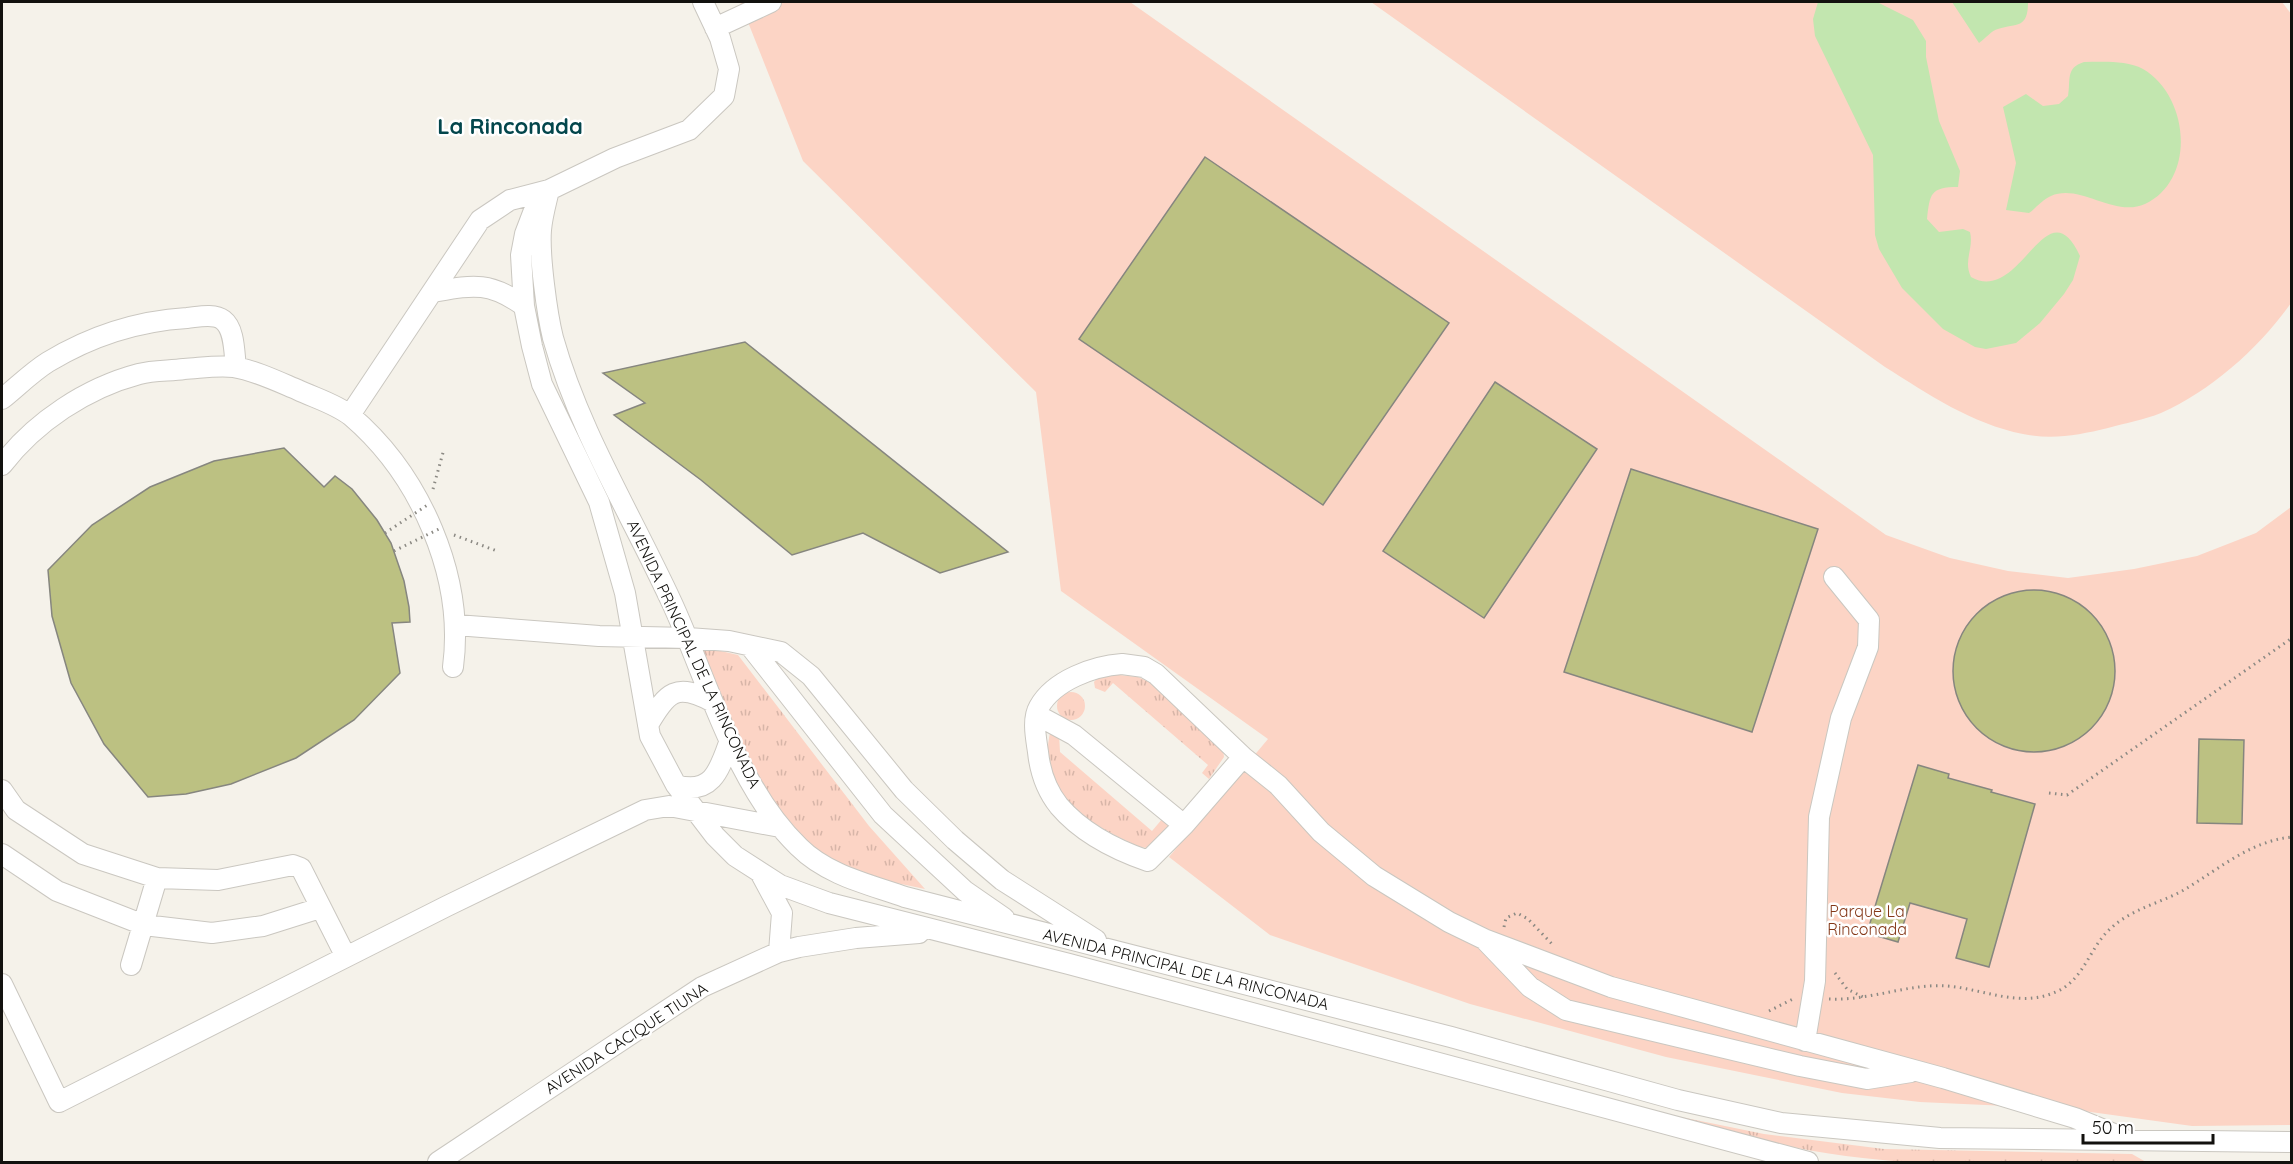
<svg xmlns="http://www.w3.org/2000/svg" width="2293" height="1164" font-family="Quicksand,sans-serif">
<style>
.grass{fill:url(#grass-tufts)}
.park{fill:#fcd4c5}
.water{fill:#c2e6af}
.building{fill:#bcc182;stroke:#86867f;stroke-width:1.5}
.lines{fill:none;stroke-linecap:round;stroke-linejoin:round}
.minor-casing{stroke:#cac7c0;stroke-width:22}
.path{stroke:#8b8983;stroke-width:3;stroke-dasharray:1.5 4.5;stroke-linecap:butt}
.minor{stroke:#fff;stroke-width:20}
.path-bridge{stroke:#8b8983;stroke-width:3;stroke-dasharray:1.5 4.5;stroke-linecap:butt}
.labels{text-anchor:middle;stroke-width:5;stroke-linejoin:round;paint-order:stroke}
.street-label{font-size:16px;fill:#12110e;stroke:#fff}
.park-label{font-size:16px;fill:#843818;stroke:#fff}
.district-label{font-size:22px;font-weight:bold;fill:#03464c;stroke:#fff}
</style>
<defs>
<pattern id="grass-tufts" width="24" height="20" patternUnits="userSpaceOnUse" patternTransform="scale(1.5)"><rect width="24" height="20" fill="#fcd4c5"/><path d="M3 7l-1-3M5 7V3M7 7l1-3M15 17l-1-3M17 17v-4M19 17l1-3" fill="none" stroke="#d7b5a8"/></pattern>
</defs>
<rect width="100%" height="100%" fill="#f5f2ea"/>
<path class="grass" d="M699,646L738,655L869,826L925,889C897,883 866,878 841,865C767,826 729,720 699,646Z
M1110,674L1138,677L1152,683L1223,748L1224,757L1209,779L1202,773L1208,765L1113,683L1105,692L1095,688L1094,682L1099,676Z
M1057 706a14 14 0 1 1 28 0a14 14 0 1 1-28 0Z
M1050,733L1059,734L1060,752L1152,831L1163,818L1173,827L1147,848L1140,847C1092,826 1036,795 1050,733Z
M1637,1108L1764,1134L1884,1149L2132,1154L2146,1162C2069,1162 1990,1164 1914,1162C1820,1158 1726,1134 1637,1108Z"/>
<path class="park" d="M740,2H1130L1886,535L1950,558L2008,571L2068,578L2134,569L2197,556L2256,533L2291,507V1125L2192,1126L2069,1109L1920,1102L1842,1093L1666,1057L1470,1004L1270,935L1169,857L1268,739L1061,591L1036,392L803,161Z
M1371,2H2282L2292,15L2291,303C2259,348 2212,390 2161,413C2144,420 2125,423 2108,428C2079,435 2053,440 2023,434C1972,424 1928,394 1885,367Z"/>
<path class="water" d="M1818,2H1877L1913,20L1926,41V57L1939,121L1960,171L1958,187C1930,187 1930,194 1927,219L1939,232L1963,229L1970,232C1974,248 1963,261 1971,277C2021,306 2046,183 2080,256L2073,280L2064,294L2040,323L2016,343L1986,349L1975,347L1943,329L1902,288L1879,249L1875,235L1873,155L1815,36L1813,19Z
M1952,2H2028C2028,29 2017,23 1998,29C1992,30 1985,39 1979,43Z
M2084,62C2103,62 2126,60 2143,69C2189,96 2197,179 2145,204C2114,218 2080,183 2051,196C2043,199 2036,208 2029,213L2006,210L2016,163L2003,107L2026,94L2043,106L2059,104L2068,96C2071,80 2065,68 2084,62Z"/>
<path class="building" d="M1205,157L1449,323L1323,505L1079,339Z
M745,342L1008,552L940,573L863,533L792,555L701,480L614,415L645,403L603,373Z
M1495,382L1597,449L1484,618L1383,551Z
M284,448L324,487L335,476L352,489L377,520L391,543L404,581L409,607L410,622L392,623L400,673L354,720L296,758L231,784L186,794L148,797L104,744L71,683L52,616L48,570L92,525L150,487L214,461Z
M1631,469L1818,529L1752,732L1564,672Z
M1953 671a81 81 0 1 1 162 0a81 81 0 1 1-162 0Z
M2199,739L2244,740L2242,824L2197,823Z
M1918,765L1949,774L1948,778L1992,790L1991,792L2035,804L1989,967L1956,958L1967,919L1910,903L1898,942L1867,933Z"/>
<g class="lines">
<g class="minor-casing">
<path id="minor" d="M703,2L720,38L729,69L724,96L689,130L615,158L549,190L533,213L525,234L521,255L524,306L532,346L542,384L599,502L625,593L650,736L676,785L715,836L735,856L780,885L829,903L1069,964L1808,1162
M715,28L771,2
M549,190C546,203 542,217 541,230C539,255 547,314 553,338C579,431 632,516 672,603C708,681 736,787 799,847C827,875 868,884 905,897L1451,1037L1678,1100L1781,1123L1940,1138L2292,1142
M433,292C473,285 489,281 524,306
M2,399C17,387 32,372 48,362C91,336 138,321 187,318C198,317 214,313 223,320C235,329 234,353 236,367
M350,415L480,220L510,200L549,190
M2,465C35,422 86,388 139,374C153,370 170,371 184,369C201,368 217,365 234,367C254,370 279,382 298,390C315,398 336,404 351,416C420,475 465,576 453,667
M456,625L599,636L688,638L729,641L781,652L811,676L904,790L955,840L1002,880L1096,940
M750,646L883,815L965,891L1004,918
M1122,664L1144,667L1156,674L1243,757L1184,825L1148,861C1116,850 1082,833 1059,806C1047,791 1040,771 1038,752C1036,738 1032,719 1039,707C1054,680 1094,666 1122,664Z
M1037,715L1074,735L1184,825
M648,725C667,692 676,682 713,702
M1243,757L1278,785L1321,832L1374,876L1449,922L1484,939L1611,987L1943,1078L2075,1118L2121,1137
M676,785C713,796 720,768 730,740
M2,790L16,810L83,854L157,878L218,880L293,865L301,868L346,957
M2,854L57,891L144,925L212,933L263,926L320,908
M761,874L782,913L779,952
M1484,939L1530,987L1566,1010L1800,1066L1867,1079L1911,1072
M131,965L157,878
M2,984L59,1102L447,906L645,810L669,806L780,827
M1805,1041L1815,981L1819,817L1841,718L1868,647L1869,620L1834,577
M438,1162L702,987L779,952L799,947L856,938L919,933"/>
</g>
<path class="path" d="M433,489L444,449
M454,535L497,551
M2049,793L2067,795L2292,638
M1504,927L1506,918L1517,913L1528,919L1552,944
M1835,973L1847,989L1863,997
M1829,999C1870,1001 1909,983 1947,986C1985,989 2020,1009 2058,991C2084,979 2090,947 2110,929C2131,909 2158,904 2182,891C2217,871 2249,841 2292,837
M1769,1011L1793,999"/>
<use href="#minor" class="minor"/>
<path class="path-bridge" d="M385,533L429,504
M394,551L441,528"/>
</g>
<g class="labels">
<g class="street-label">
<text transform="translate(694 654) rotate(65)" y="6">AVENIDA PRINCIPAL DE LA RINCONADA</text>
<text transform="translate(1186 969) rotate(14)" y="6">AVENIDA PRINCIPAL DE LA RINCONADA</text>
<text transform="translate(626 1038) rotate(-33)" y="6">AVENIDA CACIQUE TIUNA</text>
</g>
<g class="park-label">
<text x="1867" y="917">Parque La<tspan x="1867" dy="18">Rinconada</tspan></text>
</g>
<g class="district-label">
<text x="510" y="134">La Rinconada</text>
</g>
</g>
<rect width="2293" height="1164" fill="none" stroke="#12110e" stroke-width="6"/>
<path d="M2083 1134v9h130v-9" fill="none" stroke="#12110e" stroke-width="3"/>
<text x="2092" y="1134" font-size="18" fill="#12110e" stroke="#ffffff" stroke-width="4.5" paint-order="stroke">50 m</text>
</svg>
